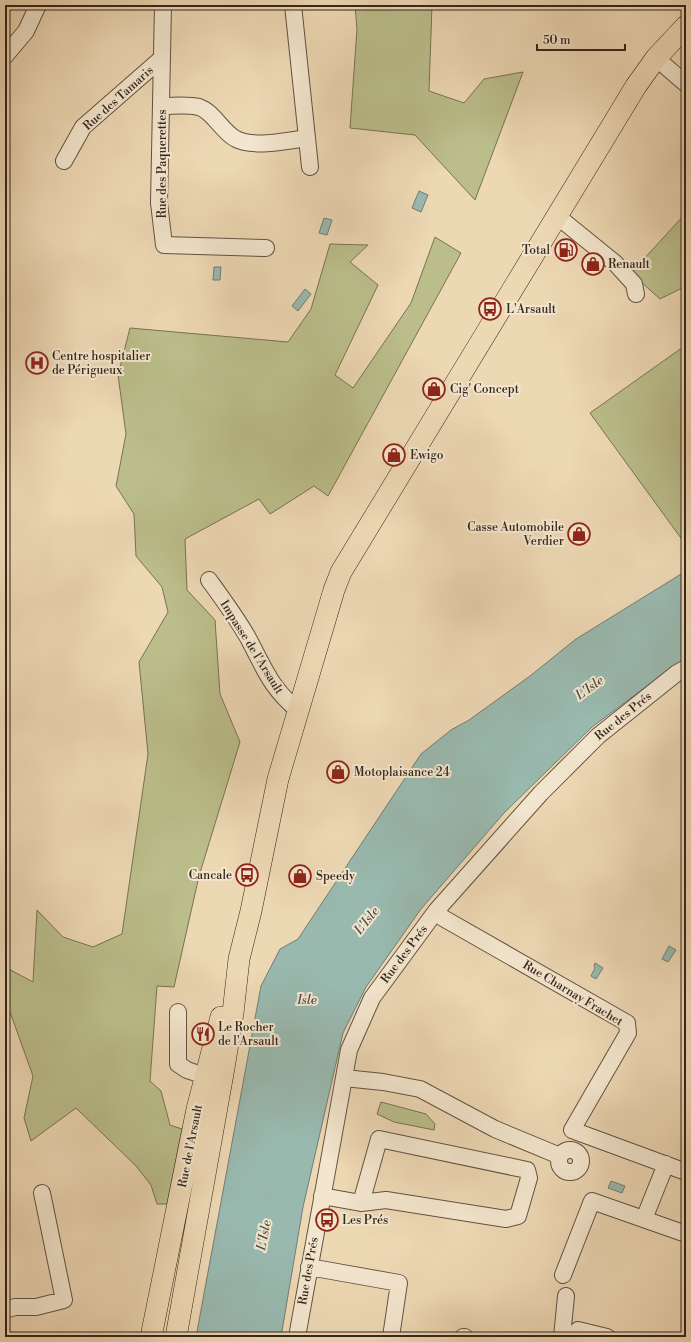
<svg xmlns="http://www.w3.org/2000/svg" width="691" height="1342" font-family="'Libre Bodoni',serif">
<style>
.green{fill:#bbbe8b;stroke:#787253}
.water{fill:#99b9af;stroke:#717e74}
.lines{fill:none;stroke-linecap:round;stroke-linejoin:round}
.minor-casing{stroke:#635241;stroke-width:18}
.major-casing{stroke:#35251b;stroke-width:22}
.minor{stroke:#f3e6ce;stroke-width:16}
.major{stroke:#edd8b4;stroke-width:21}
.labels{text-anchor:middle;stroke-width:4;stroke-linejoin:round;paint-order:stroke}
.street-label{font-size:12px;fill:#35251b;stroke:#f3e6ce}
.poi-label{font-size:12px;fill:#35251b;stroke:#f3e6ce;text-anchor:start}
.water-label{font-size:13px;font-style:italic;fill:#4e4a40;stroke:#f3e6ce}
</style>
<rect width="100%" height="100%" fill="#edd8b4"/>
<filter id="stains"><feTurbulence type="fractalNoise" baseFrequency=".005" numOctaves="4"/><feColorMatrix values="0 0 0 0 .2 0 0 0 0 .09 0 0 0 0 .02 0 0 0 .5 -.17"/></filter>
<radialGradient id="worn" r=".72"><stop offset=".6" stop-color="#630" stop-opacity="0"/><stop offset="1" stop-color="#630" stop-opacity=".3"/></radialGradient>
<path class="green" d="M355,5H432L429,91L464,103L484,79L523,72L475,200L415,135L350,128L357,29Z
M686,213V289L684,287L660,299L631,273Z
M435,237L461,253L328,496L314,486L270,514L259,499L185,539L187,590L215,620L220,694L240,742L199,876L174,987L157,986L150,1081L161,1091L170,1125L182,1129L167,1204H157L151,1185L136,1166L76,1108L31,1141L24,1118L33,1076L5,998V967L33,982L37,910L63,937L93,947L122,934L148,754L139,662L168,612L162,587L136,556L134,514L116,486L126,434L118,375L130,328L288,342L311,309L330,244L368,245L350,262L378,285L335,375L353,388L411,303Z
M686,345V545L590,413Z
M381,1102L426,1114L435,1124L434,1130L394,1122L377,1114Z"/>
<path class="water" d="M419,191L428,195L421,212L412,208Z
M324,218L332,220L327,235L319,233Z
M214,267H221L220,280H213Z
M305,289L311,294L298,311L292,306Z
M686,571V659L675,665L592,727L504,813L421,909L366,987L343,1033L303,1207L281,1337H196L261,986L280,949L298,939L421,754L451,730L469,720L530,676L576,639Z
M669,946L676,950L668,962L662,959Z
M595,963L603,968L596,979L591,976L595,968L594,966Z
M611,1181L625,1186L622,1193L608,1188Z"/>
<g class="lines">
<g class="minor-casing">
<path id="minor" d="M163,5L159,203L164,245L266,248
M5,56L26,31L38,5
M656,58L686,84
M162,106C174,106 187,104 199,107C214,112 222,132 236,139C253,148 288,141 307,138L293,5
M307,138L310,167
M64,161L83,127L162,58
M557,216L615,263L634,284L636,294
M209,580C222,598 236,617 247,636C264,667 270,688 299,711
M436,911L443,918L627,1023L628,1033L572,1130L686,1172
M178,1012V1064L187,1070L205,1076
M344,1078L383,1082L420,1089L495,1129L560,1156
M559 1161a11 11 0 1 1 22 0a11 11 0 1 1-22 0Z
M322,1196L361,1203L386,1200L506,1219L518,1216L529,1178L527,1170L379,1139L361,1203
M644,1219L666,1164
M309,1267L399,1283L391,1337
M563,1275L592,1201L686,1234
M5,1310L15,1307H36L64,1300L42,1193
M578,1330L607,1337
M297,1337L349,1050L372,998L436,911L541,793L598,736L677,673L686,668
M463,1337H465
M562,1337L566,1296"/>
</g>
<g class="major-casing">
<path id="major" d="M151,1337L197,1109L221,1017
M176,1337L224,1068L233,1013L239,959L251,911L278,779L334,590L341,572L636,86L656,58L686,26"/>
</g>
<use href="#minor" class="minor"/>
<use href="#major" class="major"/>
</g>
<defs>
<g id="fuel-ring" transform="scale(1.15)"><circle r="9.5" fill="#f3e6ce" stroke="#8f2418" stroke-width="1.5"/><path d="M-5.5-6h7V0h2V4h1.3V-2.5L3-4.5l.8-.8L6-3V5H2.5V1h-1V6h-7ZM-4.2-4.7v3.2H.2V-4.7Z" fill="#8f2418"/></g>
<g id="shop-ring" transform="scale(1.15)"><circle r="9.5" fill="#f3e6ce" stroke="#8f2418" stroke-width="1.5"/><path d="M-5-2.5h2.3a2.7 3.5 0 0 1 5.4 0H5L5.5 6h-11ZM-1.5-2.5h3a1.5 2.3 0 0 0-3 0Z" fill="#8f2418"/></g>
<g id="bus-ring" transform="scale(1.15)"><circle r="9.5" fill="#f3e6ce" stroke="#8f2418" stroke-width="1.5"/><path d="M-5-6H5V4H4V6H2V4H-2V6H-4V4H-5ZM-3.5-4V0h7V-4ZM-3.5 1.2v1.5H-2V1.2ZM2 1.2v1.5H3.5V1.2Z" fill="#8f2418"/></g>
<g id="hospital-ring" transform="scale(1.15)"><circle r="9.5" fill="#f3e6ce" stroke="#8f2418" stroke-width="1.5"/><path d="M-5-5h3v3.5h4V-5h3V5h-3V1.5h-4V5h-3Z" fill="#8f2418"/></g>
<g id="restaurant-ring" transform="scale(1.15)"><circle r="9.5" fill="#f3e6ce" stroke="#8f2418" stroke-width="1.5"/><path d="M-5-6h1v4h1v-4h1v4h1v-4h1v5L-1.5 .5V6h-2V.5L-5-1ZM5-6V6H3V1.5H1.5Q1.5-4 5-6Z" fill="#8f2418"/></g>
</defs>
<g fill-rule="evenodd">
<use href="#fuel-ring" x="566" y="250"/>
<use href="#shop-ring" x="593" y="264"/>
<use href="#bus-ring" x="490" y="309"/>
<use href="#hospital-ring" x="37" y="363"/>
<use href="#shop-ring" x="434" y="389"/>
<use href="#shop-ring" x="394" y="455"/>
<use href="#shop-ring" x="579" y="534"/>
<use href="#shop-ring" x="338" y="772"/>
<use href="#bus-ring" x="247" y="875"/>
<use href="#shop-ring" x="300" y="876"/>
<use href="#restaurant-ring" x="203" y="1034"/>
<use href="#bus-ring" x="327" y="1220"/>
</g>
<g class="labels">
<g class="street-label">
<text transform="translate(118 98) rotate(-42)" y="4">Rue des Tamaris</text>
<text transform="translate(162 164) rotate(-90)" y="4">Rue des Paquerettes</text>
<text transform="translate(252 647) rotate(58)" y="4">Impasse de l'Arsault</text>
<text transform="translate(623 716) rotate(-39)" y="4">Rue des Prés</text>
<text transform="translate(404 954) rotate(-53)" y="4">Rue des Prés</text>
<text transform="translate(573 993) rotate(31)" y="4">Rue Charnay Frachet</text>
<text transform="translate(190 1146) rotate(-79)" y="4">Rue de l'Arsault</text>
<text transform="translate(308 1271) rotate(-80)" y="4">Rue des Prés</text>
</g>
<g class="poi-label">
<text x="550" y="254" text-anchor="end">Total</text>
<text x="608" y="268">Renault</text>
<text x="506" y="313">L'Arsault</text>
<text x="52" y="360">Centre hospitalier<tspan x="52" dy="14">de Périgueux</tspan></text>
<text x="450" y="393">Cig' Concept</text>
<text x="410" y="459">Ewigo</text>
<text x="564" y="531" text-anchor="end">Casse Automobile<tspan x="564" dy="14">Verdier</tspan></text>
<text x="354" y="776">Motoplaisance 24</text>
<text x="232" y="879" text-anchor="end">Cancale</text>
<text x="316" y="880">Speedy</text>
<text x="218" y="1031">Le Rocher<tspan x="218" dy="14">de l'Arsault</tspan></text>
<text x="342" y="1224">Les Prés</text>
</g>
<g class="water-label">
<text transform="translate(589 687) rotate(-36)" y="5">L'Isle</text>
<text transform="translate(366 920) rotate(-51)" y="5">L'Isle</text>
<text x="307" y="1004">Isle</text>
<text transform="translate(263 1235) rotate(-79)" y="5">L'Isle</text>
</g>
</g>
<rect width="691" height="1342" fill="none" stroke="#edd8b4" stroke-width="20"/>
<rect x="6" y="6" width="679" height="1330" fill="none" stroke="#35251b" stroke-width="2"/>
<rect x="10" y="10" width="671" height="1322" fill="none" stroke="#35251b"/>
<path d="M537 44v6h88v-6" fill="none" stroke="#35251b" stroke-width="2"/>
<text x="543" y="44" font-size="12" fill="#35251b" stroke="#f3e6ce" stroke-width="3" paint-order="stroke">50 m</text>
<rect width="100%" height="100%" filter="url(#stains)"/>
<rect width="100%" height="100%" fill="url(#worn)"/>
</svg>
